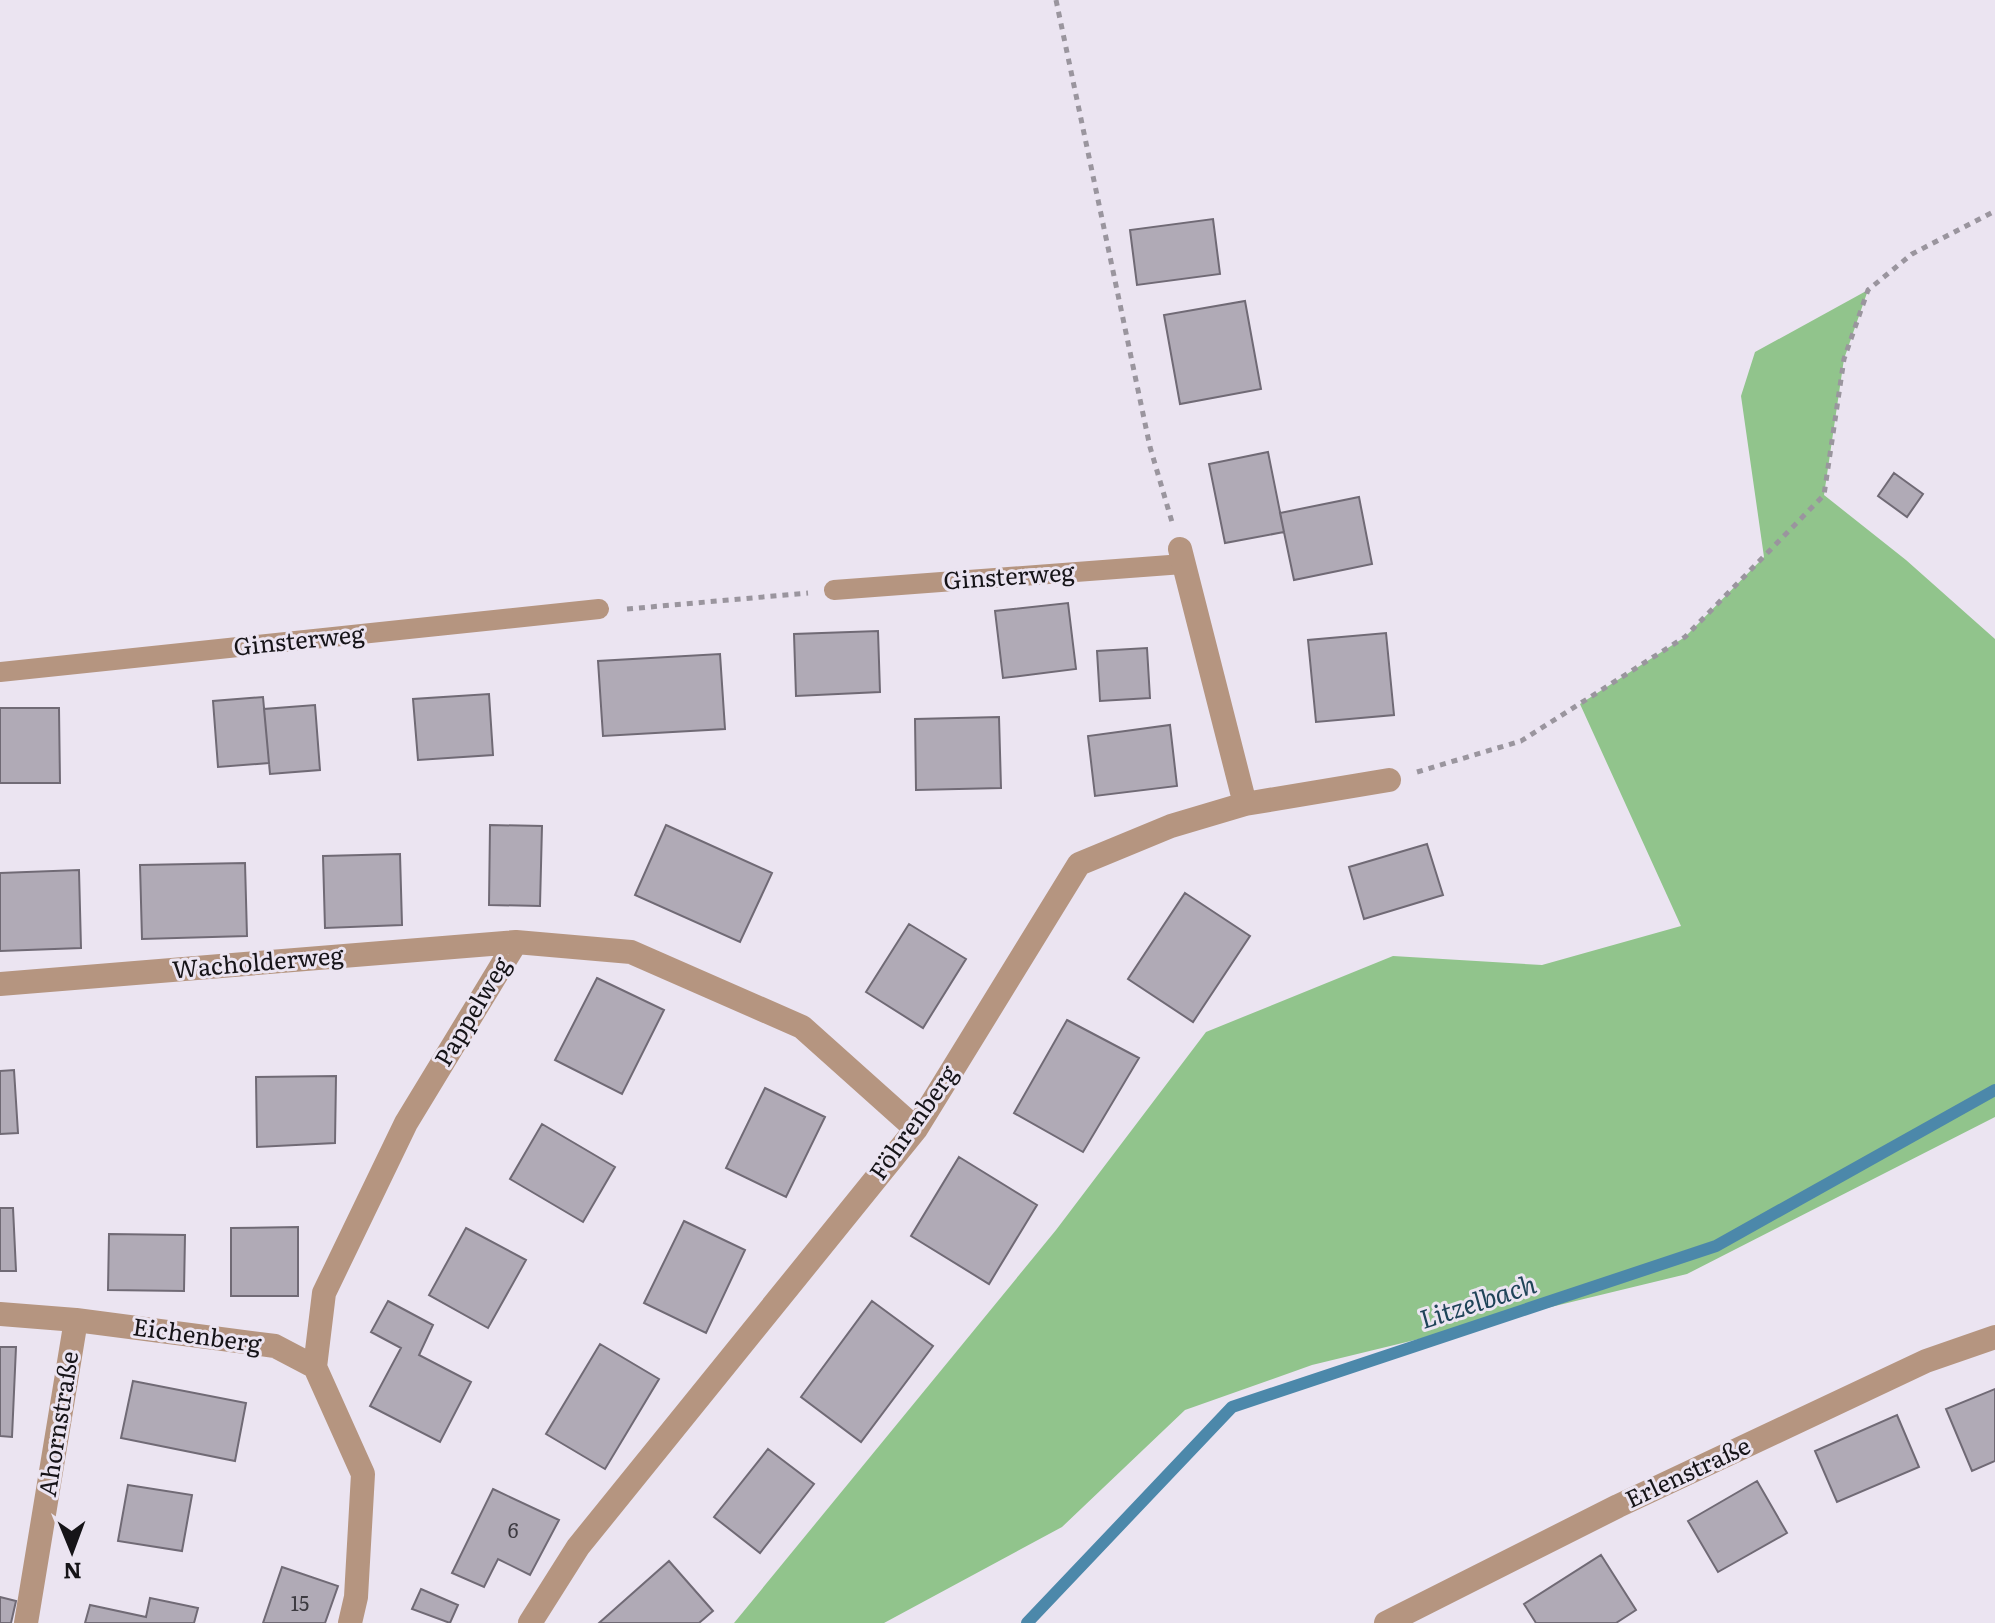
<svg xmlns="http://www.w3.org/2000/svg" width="1995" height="1623" font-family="Literata,serif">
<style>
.green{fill:#91c48c}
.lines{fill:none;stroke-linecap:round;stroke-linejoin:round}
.stream{stroke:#4c88aa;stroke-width:12}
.building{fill:#b0aab6;stroke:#706a75;stroke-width:2}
.path{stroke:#9a959e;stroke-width:5;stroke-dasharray:6 6;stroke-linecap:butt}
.lane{stroke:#b59580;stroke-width:20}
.street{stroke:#b59580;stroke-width:24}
.labels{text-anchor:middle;stroke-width:6;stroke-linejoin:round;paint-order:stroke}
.number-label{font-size:20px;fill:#3c3a40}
.street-label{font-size:24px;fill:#161418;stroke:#ebe4f1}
.water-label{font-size:26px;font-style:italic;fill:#1f4458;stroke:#ebe4f1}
</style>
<rect width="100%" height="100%" fill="#ebe4f1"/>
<path class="green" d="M1868,290L1844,359L1824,495L1906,560L1995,639V1117L1687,1274L1312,1365L1185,1410L1062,1527L884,1623H734L1056,1230L1206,1032L1393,956L1542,965L1681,926L1580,704L1685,637L1764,557L1741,396L1755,352Z"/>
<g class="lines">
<path class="stream" d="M1027,1623L1232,1407L1716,1246L1995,1090"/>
</g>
<path class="building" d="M1213,219L1220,274L1137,285L1130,230Z
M1245,301L1261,389L1180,404L1164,315Z
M1268,452L1284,532L1225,543L1209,464Z
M1894,473L1923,494L1907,517L1878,496Z
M1359,497L1372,564L1294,580L1280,513Z
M1068,603L1076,669L1003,678L995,611Z
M878,631L880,692L796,696L794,634Z
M1386,633L1394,715L1316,722L1308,640Z
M1147,648L1150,698L1100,701L1097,651Z
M720,654L725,729L603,736L598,661Z
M489,694L493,755L418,760L413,699Z
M263,697L269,763L218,767L213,701Z
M315,705L320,770L270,774L264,709Z
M0,708H59L60,783H0Z
M999,717L1001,788L916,790L915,719Z
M1170,725L1177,786L1095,796L1088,736Z
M490,825L542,826L540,906L489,905Z
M666,825L772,873L740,942L635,895Z
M1427,844L1443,895L1364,919L1349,867Z
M400,854L402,925L325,928L323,856Z
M245,863L247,936L142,939L140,865Z
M79,870L81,948L0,951V873Z
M1185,893L1250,936L1193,1022L1128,979Z
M909,924L966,959L923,1028L866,992Z
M597,978L664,1010L622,1094L555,1060Z
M1067,1020L1139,1058L1083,1152L1014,1113Z
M14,1070L18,1133L0,1134V1071Z
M336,1076L335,1143L257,1147L256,1077Z
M765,1088L825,1117L786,1197L726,1168Z
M542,1124L615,1167L583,1222L510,1179Z
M959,1157L1037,1205L989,1284L911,1236Z
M0,1208H13L16,1271H0Z
M684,1221L745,1250L706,1333L644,1303Z
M298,1227V1296H231V1228Z
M466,1228L526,1260L488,1328L429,1295Z
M109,1234L185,1235L184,1291L108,1290Z
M388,1301L433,1325L419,1355L471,1382L440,1442L370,1406L401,1348L371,1332Z
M872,1301L933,1346L861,1442L801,1397Z
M600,1344L659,1379L605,1469L546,1434Z
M0,1347H16L12,1437L0,1436Z
M133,1381L246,1403L235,1461L121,1438Z
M1995,1389V1461L1972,1471L1946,1409Z
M1897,1415L1919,1467L1837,1502L1815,1451Z
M768,1449L814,1484L760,1553L714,1517Z
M1757,1481L1787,1533L1718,1572L1688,1521Z
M128,1485L192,1495L182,1551L118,1541Z
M493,1489L559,1520L530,1575L498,1559L484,1587L452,1573Z
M1601,1555L1636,1610L1616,1623H1536L1524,1604Z
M669,1561L713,1611L699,1623H599Z
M282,1567L338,1586L325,1623H263Z
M421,1589L458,1605L450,1623L412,1609Z
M0,1597L16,1601L11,1623H0Z
M150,1598L198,1608L194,1623H85L90,1605L146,1617Z"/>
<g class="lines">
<path class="path" d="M1056,0L1150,447L1172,522
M627,609L808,593
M1417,772L1521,741L1685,637L1824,495L1844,359L1868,290L1912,254L1995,211"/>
<path class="lane" d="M834,590L1183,564
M0,672L599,609"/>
<path class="street" d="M1180,549L1245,804
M0,984L516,942
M0,1314L76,1320L275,1346L315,1367L363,1474L356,1597L350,1623
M315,1367L324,1293L406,1123L516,942L631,952L802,1027L916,1129
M26,1623L76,1320
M530,1623L578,1547L916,1129L1079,864L1171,826L1245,804L1389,780
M1386,1623L1618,1506L1926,1361L1995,1337"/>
</g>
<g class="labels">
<g class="number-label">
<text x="513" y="1538">6</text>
<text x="300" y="1611">15</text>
</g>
<g class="street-label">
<text transform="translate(1009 577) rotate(-4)" y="8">Ginsterweg</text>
<text transform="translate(299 641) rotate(-6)" y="8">Ginsterweg</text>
<text transform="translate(258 963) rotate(-5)" y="8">Wacholderweg</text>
<text transform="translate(473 1012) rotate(-59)" y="8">Pappelweg</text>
<text transform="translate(914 1123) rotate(-55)" y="8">Föhrenberg</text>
<text transform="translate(197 1336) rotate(8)" y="8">Eichenberg</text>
<text transform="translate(59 1424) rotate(-81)" y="8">Ahornstraße</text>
<text transform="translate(1688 1473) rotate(-25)" y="8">Erlenstraße</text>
</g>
<g class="water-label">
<text transform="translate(1478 1302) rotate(-18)" y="9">Litzelbach</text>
</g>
</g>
<g transform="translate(72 1551) rotate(179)" stroke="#ebe4f1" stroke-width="6" paint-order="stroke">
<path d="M0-6L14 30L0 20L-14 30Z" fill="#161418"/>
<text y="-12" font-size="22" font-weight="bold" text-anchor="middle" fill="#161418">N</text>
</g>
</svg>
